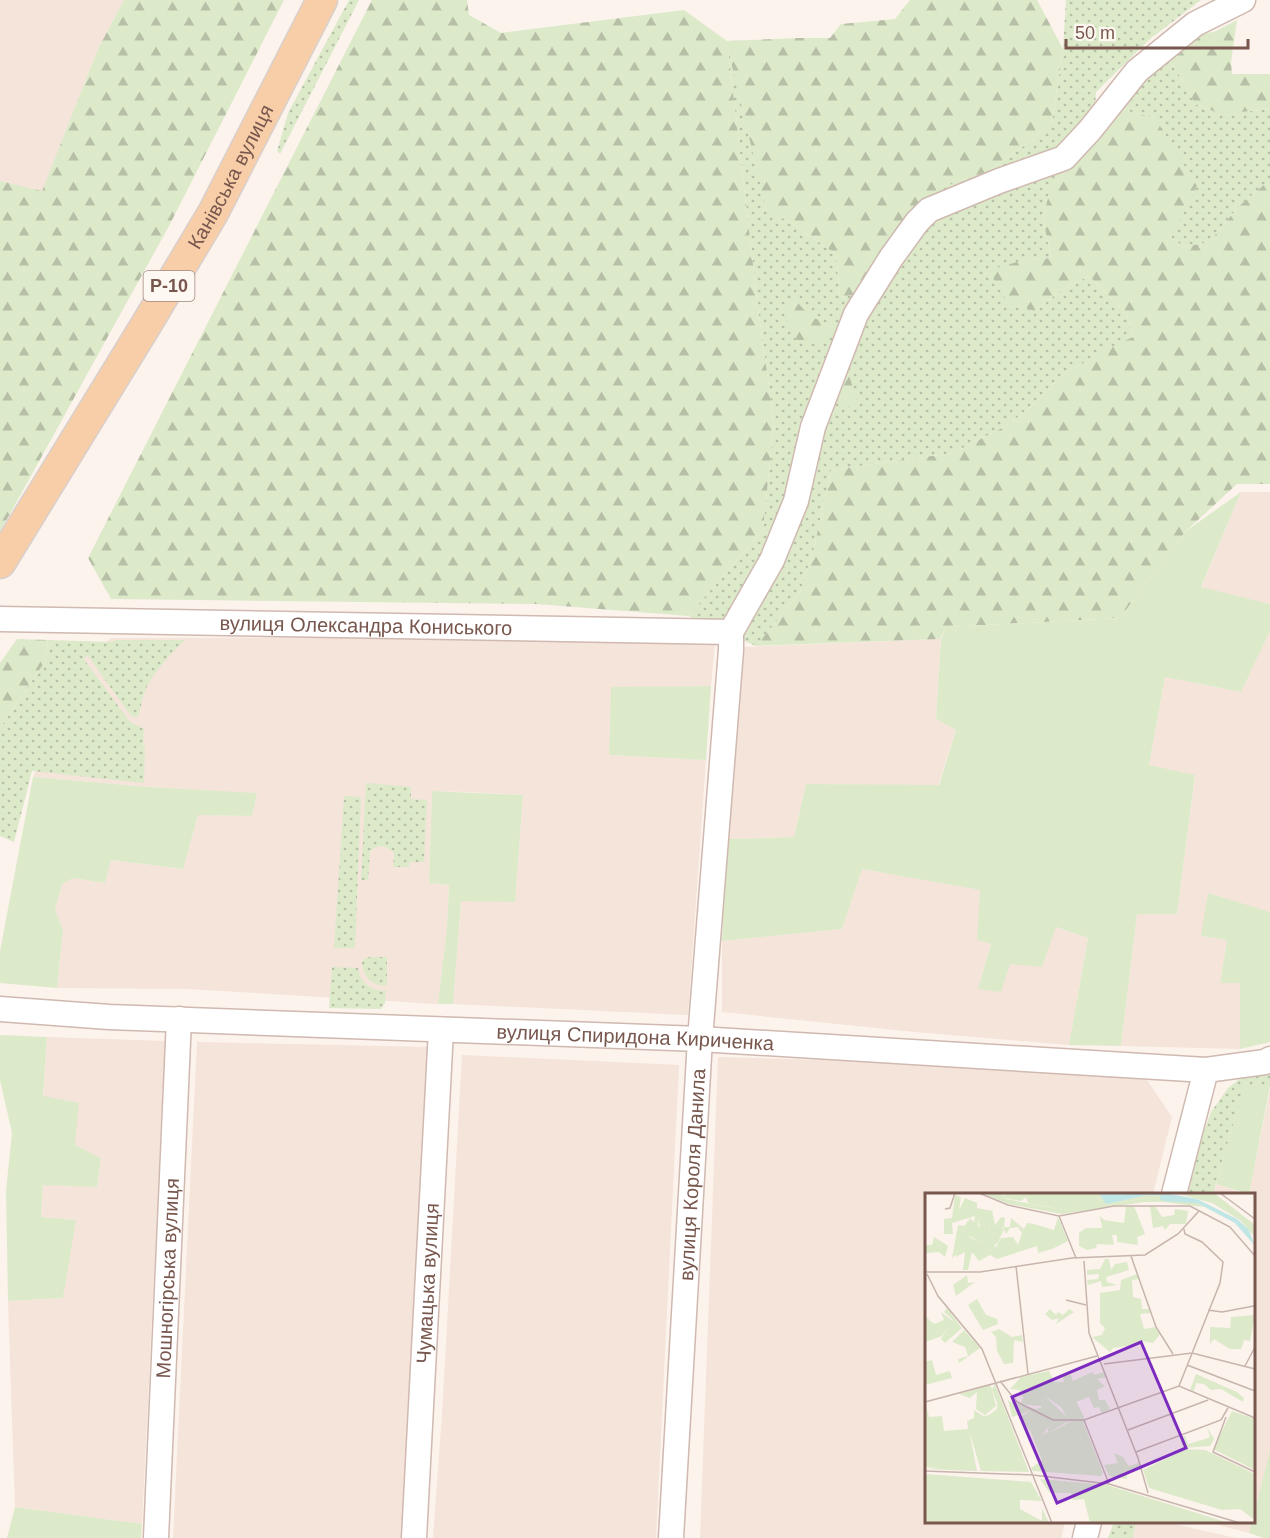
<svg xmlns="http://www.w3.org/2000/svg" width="1270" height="1538" font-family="Arial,sans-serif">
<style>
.residential{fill:#f4e4da}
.grass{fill:url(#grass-dots)}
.forest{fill:url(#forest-firs)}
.garden{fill:#dceaca}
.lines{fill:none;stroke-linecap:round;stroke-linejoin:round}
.minor-casing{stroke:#cfb9b0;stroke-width:27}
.major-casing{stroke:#d9d0cd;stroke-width:33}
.minor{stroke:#fff;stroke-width:24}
.major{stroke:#f7cea7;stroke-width:30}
.labels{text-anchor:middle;stroke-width:5;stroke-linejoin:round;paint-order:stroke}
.shield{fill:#fef8f2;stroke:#a0877f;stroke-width:1.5}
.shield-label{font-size:18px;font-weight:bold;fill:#78574e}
.street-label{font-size:20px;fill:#78574e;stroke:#fef8f2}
.inset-road{fill:none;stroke:#c7b5ad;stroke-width:1.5}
.view{fill:#7b2cbf;fill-opacity:0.15;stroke:#7b2cbf;stroke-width:3}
.inset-edge{fill:none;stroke:#78574e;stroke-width:3}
</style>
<defs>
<pattern id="grass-dots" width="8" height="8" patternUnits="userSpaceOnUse" patternTransform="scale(1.5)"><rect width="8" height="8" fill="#dceaca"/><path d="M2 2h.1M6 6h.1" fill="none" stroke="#b7c0a6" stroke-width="1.8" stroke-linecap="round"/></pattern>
<pattern id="forest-firs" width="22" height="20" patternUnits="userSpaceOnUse" patternTransform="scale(1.5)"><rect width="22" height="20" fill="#dceaca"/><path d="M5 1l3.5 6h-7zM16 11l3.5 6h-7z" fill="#b7c0a6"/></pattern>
</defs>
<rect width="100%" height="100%" fill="#fcf3ec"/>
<path class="residential" d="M0,0H124L98,49L42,192L0,181Z
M1241,492H1270V604L1201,588Z
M1270,631V912L1208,894L1202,936L1227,940L1220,983H1240V1049L1121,1046L1137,914H1177L1195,776L1149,765L1165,677L1241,692Z
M611,637L715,644L711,686L611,688L609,755L706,760L688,1015L453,1004L461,901H515L523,795L468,792L432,791L429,883L449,885L447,927L438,1004L188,989L57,988L63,930L55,909L62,884L73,878L105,883L110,860L183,869L198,815L252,816L257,794L149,787L33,777L84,655L112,638Z
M941,639L936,719L956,729L938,786L806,784L794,837L726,839L744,647Z
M862,869L981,890L977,940L991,943L978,989L1056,927L1088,938L1069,1045L915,1032L722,1012V941L842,929Z
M47,1037L165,1041L142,1524L15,1507L8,1301L63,1298L75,1220L41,1217L43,1184L97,1187L101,1158L75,1145L43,1096Z
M197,1042L431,1047L408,1538H173Z
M462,1055L679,1065L656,1538H433L442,1415Z
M718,1057L955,1064L1147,1080L1172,1117L1153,1194H926V1522H1065L1061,1538H700Z
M1270,1089V1449L1254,1518V1194H1249Z
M1216,1184L1246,1194H1213Z
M1136,1522H1165L1236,1538H1133Z
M1208,1522H1252L1249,1533Z"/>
<path class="grass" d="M349,0H359L280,154L277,151L288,113Z
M1066,0H1201L1150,39L1096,92L1093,146L1051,186L1043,218L1051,258L1021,261L1035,311L1060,291L1089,276L1127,314L1133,337L1117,345L1062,375L1033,405L1006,426L953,453L831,470L814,548L800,592L756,646L688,616L763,530L774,422L759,316L727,41L767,211L787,220L836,254L840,297L878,292L938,187L987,172L1032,140L1052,121L1063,49Z
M1170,61L1185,84L1195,104L1216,112H1242L1270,109V186L1265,184L1239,206L1209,242L1184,247L1171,238L1155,118L1123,110L1139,85Z
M48,640L110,642L117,640H185C171,654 150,675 144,694C141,701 141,709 138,717L131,716L88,656L83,658L130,722L144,729L143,746H145L144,783L32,771L14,842L0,836V728L46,660Z
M366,783L411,787V799L427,800L424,862H409V867H393L394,853C385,845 380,844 370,851L368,880H361Z
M344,796L361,797L355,948H334Z
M370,957H387V985C373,988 362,975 362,962L366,958Z
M332,967L358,968C360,983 372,991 386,991L385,1003L381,1009L329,1008Z
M1270,1067V1086L1244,1087L1213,1194H1188L1201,1140L1211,1112L1228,1088L1247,1073Z
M1114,1522H1136L1133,1538H1108Z"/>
<path class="forest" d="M124,0H284L169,226L0,532V181L42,191L98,49Z
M372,0H467L469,15L501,33L684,10L727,41L798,38H830L841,24L895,19L910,0H1037L1063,49L1052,121L1032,140L987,172L938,187L878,292L840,297L836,254L787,220L767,212L728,49L759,316L774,422L763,530L688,616L537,604L111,599L88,558Z
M1237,20L1231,62L1232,74H1270V109L1242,112H1216L1195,104L1185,84L1170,61L1192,37L1216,31Z
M1123,110L1155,118L1197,186L1171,237L1184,247L1209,242L1239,206L1265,184L1270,186V484H1237L1186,531L1120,618L946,627L940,639L756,646L800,592L814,548L831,470L953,453L1006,426L1033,405L1062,375L1117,344L1133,337L1127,314L1089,276L1060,291L1035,311L1008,303L988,270L1021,261L1051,258L1043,218L1051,186L1093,146Z
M795,300L811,317L838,327L821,340H797L782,309Z
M847,368L858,405L843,409L835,398Z
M17,639L48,640L46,660L0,728V663Z"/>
<path class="garden" d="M1241,492L1201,587L1270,604V631L1241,692L1165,677L1149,765L1195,775L1177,914H1137L1121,1046L1069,1045L1088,938L1056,927L1042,967L1010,964L1001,992L978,989L991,944L977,940L980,890L862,869L842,929L722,941L726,839L794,837L806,784L939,785L956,730L936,719L941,639L946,627L1120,618L1186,531Z
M711,686L706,760L609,755L611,687Z
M33,777L149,787L257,793L252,816L198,815L183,869L111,860L105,883L73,878L62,884L55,909L63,930L57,988L0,983V951Z
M432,791L523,795L515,902L461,901L453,1004H438L447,927L449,885L429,883Z
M1208,893L1270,912V1042L1240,1049V983H1220L1227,940L1201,936Z
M0,1035L47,1037L43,1096L79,1103L75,1145L101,1158L97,1187L43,1185L41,1217L76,1220L63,1298L8,1301L6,1191L12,1133L0,1080Z
M1244,1086H1270L1249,1194L1216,1184Z
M1270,1449V1538H1264L1249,1533L1252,1522H1254V1515Z
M15,1507L142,1524L141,1538H7Z"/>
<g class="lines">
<g class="minor-casing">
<g id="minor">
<path id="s1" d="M0,619L731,632"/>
<path d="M731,632L772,560L796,501L813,427L856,314L891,258L917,222L929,210L999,181L1064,158L1090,130L1137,71L1195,24L1243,0"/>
<path id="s2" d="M0,1009L109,1017L700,1039L1206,1070L1265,1062L1270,1059"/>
<path d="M1174,1194L1206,1070"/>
<path id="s3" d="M156,1538L179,1019"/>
<path id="s4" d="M414,1538L441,1030"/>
<path id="s5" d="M671,1538L700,1039L731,650V632"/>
<path d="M1085,1538L1089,1522"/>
</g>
</g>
<g class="major-casing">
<g id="major">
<path id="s6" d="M0,563L146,325L213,213L322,0"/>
</g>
</g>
<use href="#minor" class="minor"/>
<use href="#major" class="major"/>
</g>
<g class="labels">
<rect class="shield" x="143.5" y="271" width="51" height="30" rx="4.5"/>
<g class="shield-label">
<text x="169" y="292">Р-10</text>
</g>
<g class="street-label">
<text dy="7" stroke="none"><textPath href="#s6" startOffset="450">Канівська вулиця</textPath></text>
<text dy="7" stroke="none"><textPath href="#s1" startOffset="366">вулиця Олександра Кониського</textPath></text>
<text dy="7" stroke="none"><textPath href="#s2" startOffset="636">вулиця Спиридона Кириченка</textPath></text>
<text dy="7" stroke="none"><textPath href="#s5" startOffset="364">вулиця Короля Данила</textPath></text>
<text dy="7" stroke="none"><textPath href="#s3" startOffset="260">Мошногірська вулиця</textPath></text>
<text dy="7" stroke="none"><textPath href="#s4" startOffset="255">Чумацька вулиця</textPath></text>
</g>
</g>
<g transform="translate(925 1193)">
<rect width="330" height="330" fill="#fcf3ec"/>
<path d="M44,24L54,34L64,30V41L65,32H68L74,48L68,54L37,40L41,36L45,40ZM22,115L37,135L20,150L16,146L28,127L19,119ZM39,137L55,155L34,170L33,166L43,163L40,154L27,149ZM96,184L111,202L102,212L96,210L98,204L94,197L85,196ZM70,191L104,279L56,278L44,237L52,278L0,276L13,275L0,274V210L4,224L17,223L19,238L43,236L42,228L49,225V217L58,223L64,222L72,216V210L67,197L71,213L60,222L51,216L52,199L45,205L34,201L65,192L67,196ZM82,203L84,208L111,216L122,213L117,209L120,203L142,224H159V231L149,227L140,230L110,248L123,238L124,231L105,218L87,224ZM193,270L196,280L202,279V286L184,283L179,272Z" fill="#dceaca"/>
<path d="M56,0H76L81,6L138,17L168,11L172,3L179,13L224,4L265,9H220L136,21L84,11ZM251,0H289L330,32V44L315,27L287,10ZM68,22L70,32L79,36L71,54L74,48L66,42L69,33L65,32L64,42V31L55,34L54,30V24ZM43,27L48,32L45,40L37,38L46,45L42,58L34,50V59L27,65L33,32L40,33ZM42,82L43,90L50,89L31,103L28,92ZM125,116L131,122L133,119L138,122L144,116L149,119L131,131L134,125L127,127L120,121ZM124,178L129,189L144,194L159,224H142L136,214L120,203L117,209L122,212L120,218L116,213L102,212L105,203L111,202L103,198L96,184ZM105,218L127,229L116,244L149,227L159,231L178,280L176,283L108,278L106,275L117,267L106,239L94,225ZM81,232L84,238L62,243L64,250H57L56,238ZM261,256L280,257L330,281V327L315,316L297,317L224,295L218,277ZM0,281L106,289L117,308L95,307V316L117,328V315L124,330H0ZM115,286L182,292L304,330H165L159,306L148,307L146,300H125Z" fill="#dceaca"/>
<path d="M78,0H174L181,11L223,2L236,3L239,8H264L272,10L279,14L238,9L224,4L179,13L172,3L169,11L138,17L103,10L101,4L96,8L80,5Z" fill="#dceaca"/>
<path d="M307,218L330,226V277L288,256Z" fill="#dceaca"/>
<path d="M84,238L95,270L70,269L61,243Z" fill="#dceaca"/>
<path d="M30,2L36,4L34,17L40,5L52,10V15L68,18L67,26L54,25L53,35H48L50,23L27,30L28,41H19V26L27,25ZM209,13L220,41L212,44L213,52L192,49V42H187L189,52L172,51L171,55L162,57L154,53V40L161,35H177L175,23L179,27L199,30L201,14ZM225,13H230L237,24L249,22L250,16L263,18L261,31H245L240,37L238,33L228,35ZM76,24L80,25L79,34H85L86,25L99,36L102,30L109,31L129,37L133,24L143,48L127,56L113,60L112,53L72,66L65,62L54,68L47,59L43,77H38L40,59L31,64L34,50L40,51L41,58L46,45L71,54L76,45L88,44L93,52L97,40L93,34L85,35L81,41L78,34L74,36L70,32ZM9,44L23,53L20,64L14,59L0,60V52H7ZM180,66H184L186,77L190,71L202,69L204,77L181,84L182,89L192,92L177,94L176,88L163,92L162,87L173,86L174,81L162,82V77L175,76ZM212,81L214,86L207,87L208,104L216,106L217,116H225V120L215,121L219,136L230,134L235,141L228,150L216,148V151L188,155L185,159L167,144L177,142L180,135L175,130V100L195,97L196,87ZM52,106L61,122L72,126L73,131L58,137L43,112ZM16,119L28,128L17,143L0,149V123L9,131L19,127ZM330,122L325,148L319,147L316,156H305L289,146L285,151V134L305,135L306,124ZM74,136L87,144L97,142L98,149L89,147L88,170L79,171L72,158L71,144L66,139ZM7,167L11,182L25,178L27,185L0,192V169ZM167,179L169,182L180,179L182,184L172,186L180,193L172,197L174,207H180L185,216L177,220L174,214L169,215L164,204L151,209L144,195L129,189H139L137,181L146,182L148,188ZM271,181L312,199L319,205L318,209L296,196L286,197L279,191L271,190L269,198L265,197ZM282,234L289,246L285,253L258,255L255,244L260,243L263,251L280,246L285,244ZM189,260L198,264L204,273L213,270L215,276L196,280Z" fill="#dceaca"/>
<path d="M174,0L245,1L272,6L312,26L324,37L330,53L310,30L272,10L239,8L235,7L236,3L223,2L181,11Z" fill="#c0e6e6"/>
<path class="inset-road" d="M54,0L83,12L134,23L189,13H265L305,34L330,63M295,0L330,26M20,16L25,15L30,0M134,23L151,65M206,63L231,134L248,161M159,68L164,140L213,265L223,300M91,73L103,181M0,79H55L147,65L220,62L253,41L274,18M2,81L13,103L57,156L127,330M141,107L161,112M283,117L297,119L329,113M179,171L267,160L330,176M262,172L330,198M320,173L330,154M75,188L92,209L128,227H159L254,193L330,225M254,193L295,90L298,69L277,49L260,41L259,36M0,209L172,163M301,224L288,259L330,279M159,227L184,291M203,237L283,207M211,259L296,227L303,215M0,278L108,282L184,291L315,330"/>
<path class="view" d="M216,149L261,255L132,310L87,204Z"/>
<rect width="330" height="330" class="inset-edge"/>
</g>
<path d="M1066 39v9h182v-9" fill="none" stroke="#78574e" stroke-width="3"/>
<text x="1075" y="39" font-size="18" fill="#78574e" stroke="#fef8f2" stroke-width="4.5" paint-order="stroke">50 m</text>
</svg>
